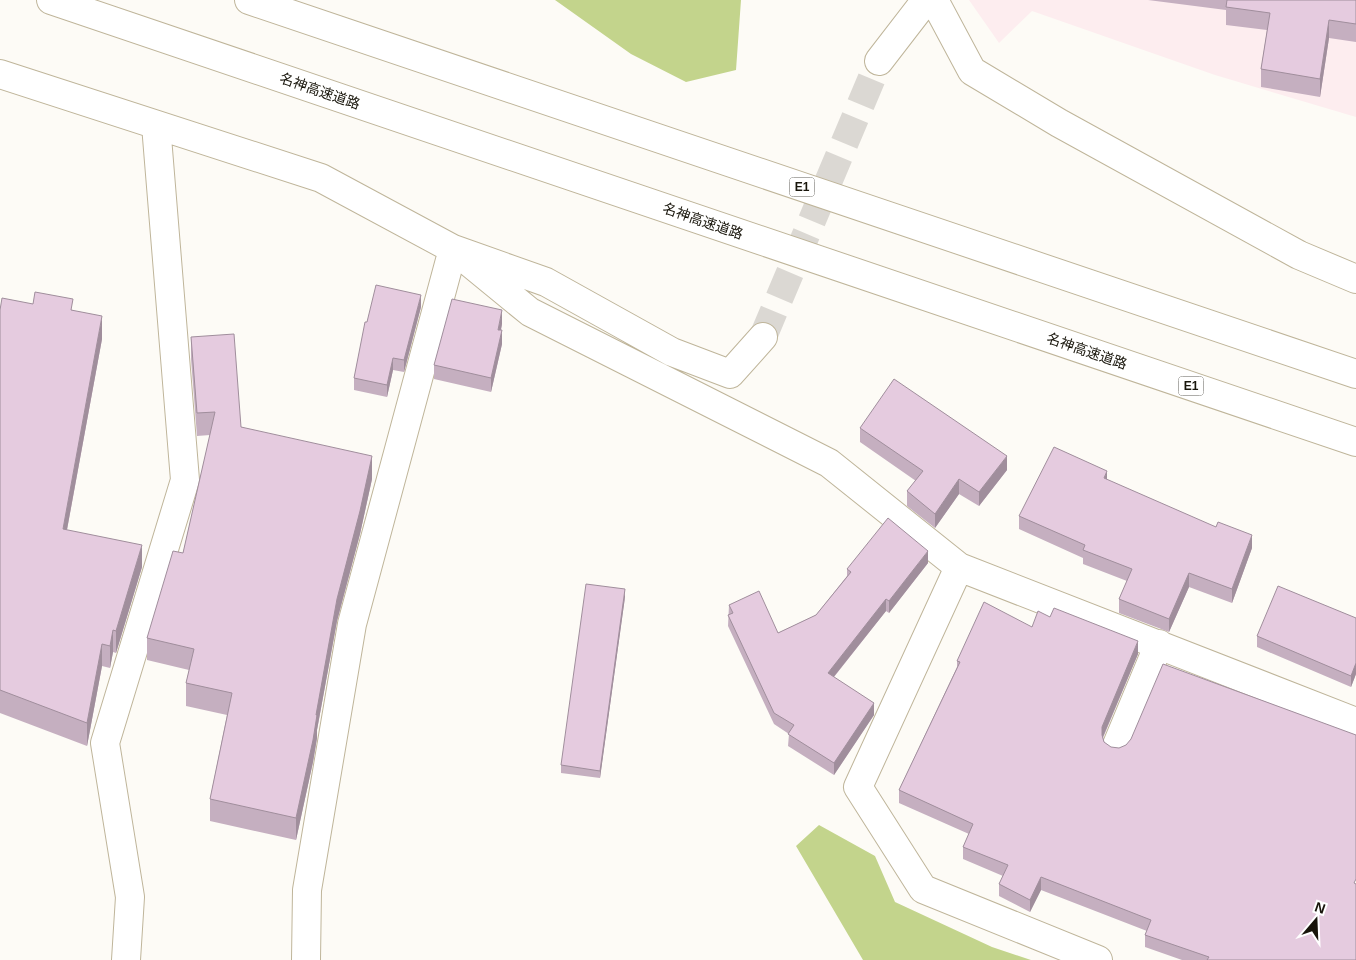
<svg xmlns="http://www.w3.org/2000/svg" width="1356" height="960" font-family="Arial,'Noto Sans JP',sans-serif">
<style>
.industrial{fill:#fdedef}
.green{fill:#c3d48c}
.lines{fill:none;stroke-linecap:round;stroke-linejoin:round}
.minor-tunnel{stroke:#dbd8d3;stroke-width:28;stroke-dasharray:28 14;stroke-linecap:butt}
.minor-casing{stroke:#bfb59a;stroke-width:30}
.highway-casing{stroke:#bfb59a;stroke-width:30}
.minor{stroke:#fff;stroke-width:28}
.highway{stroke:#fff;stroke-width:28}
.wall{fill:#c5afc0}
.shaded-wall{fill:#a08e9c}
.building{fill:#e5cbdf;stroke:#a08e9c}
.labels{text-anchor:middle;stroke-width:5;stroke-linejoin:round;paint-order:stroke}
.shield{fill:#fff;stroke:#5d5b54;stroke-width:1}
.shield-label{font-size:12px;font-weight:bold;fill:#18150b}
.street-label{font-size:14px;fill:#18150b;stroke:#fff}
</style>
<rect width="100%" height="100%" fill="#fdfbf6"/>
<path class="industrial" d="M969,0H1356V117L1215,75L1032,11L999,43Z"/>
<path class="green" d="M555,0H741L736,70L686,82L631,54Z
M819,825L875,856L895,902L992,947L1031,960H863L796,846Z"/>
<g class="lines">
<path class="minor-tunnel" d="M763,337L879,61"/>
<g class="minor-casing">
<path id="minor" d="M934,0L972,71L1059,123L1299,255L1356,279
M879,61L926,0
M0,74L321,178L453,249L546,282L672,352L730,374L763,337
M453,249L530,312L829,463L959,567L1356,722
M959,567L858,787L923,889L1098,960
M1117,745L1159,644
M126,960L130,897L105,743L185,480L156,125
M306,960L307,890L352,624L453,249"/>
</g>
<g class="highway-casing">
<path id="highway" d="M51,0L1356,442
M249,0L1356,374"/>
</g>
<use href="#minor" class="minor"/>
<use href="#highway" class="highway"/>
</g>
<path class="wall" d="M1148,0H1356V42L1329,38L1320,97L1261,87V69L1267,30L1226,25V10Z
M33,304L73,310L102,339L67,530L142,567L116,653L113,652L110,668L102,666L87,746L0,713V310Z
M421,307L404,372L393,370L387,397L354,390V378L367,322Z
M502,324L501,330L502,344L491,392L434,379V365Z
M191,337L241,427L372,479L360,534L337,621L317,730V738L313,762L296,840L210,821V799L227,715L186,706V683L189,670L147,660V638L183,553L210,435L197,436L191,359Z
M860,428L1007,470L979,506L959,494L935,528L907,506V491L916,481L860,442Z
M1107,480L1252,548L1232,603L1189,587L1169,632L1119,613V599L1127,581L1083,564V558L1019,529V516Z
M928,563L889,613L886,611L834,677L874,715L834,775L788,746L789,734L774,724L728,626L729,605L778,633L816,615L847,576V569Z
M625,597L600,778L561,773V765Z
M1050,617L1138,654L1103,738L1104,742L1356,960H1182L1145,947V935L1147,931L1041,890L1030,912L999,896V884L1003,876L963,859V847L969,834L899,803V790L957,667V661L1032,627Z
M1356,618V674L1351,687L1257,647V636Z"/>
<path class="shaded-wall" d="M1329,20V38L1320,97V79Z
M421,295V307L404,372V360Z
M502,310V324L498,344V330Z
M102,316V339L63,551V529Z
M502,330V344L491,392V378Z
M393,358V370L387,397V385Z
M372,456V479L360,534L337,621L317,730V738L313,762L296,840V818L337,599Z
M1007,456V470L979,506V492Z
M1107,471V485L1104,478Z
M959,479V494L935,528V514Z
M1252,535V548L1232,603V589Z
M142,545V567L116,653V631Z
M928,551V563L889,613V601Z
M1189,573V587L1169,632V619Z
M625,589V597L600,778V771Z
M886,599V611L828,684V673Z
M113,630V652L110,668V646Z
M1138,641V654L1102,739V727Z
M102,644V666L87,746V723Z
M1356,663V674L1351,687V676Z
M874,703V715L834,775V763Z
M1041,877V890L1030,912V900Z"/>
<path class="building" d="M1227,0H1356V24L1329,20L1320,79L1261,69L1270,13L1226,7Z
M376,285L421,295L404,360L393,358L387,385L354,378L365,322H367Z
M35,292L73,299L71,310L102,316L63,529L142,545L116,631L113,630L110,646L102,644L87,723L0,690V310L2,298L33,304Z
M452,299L502,310L498,330H502L491,378L434,365Z
M234,334L241,427L372,456L360,511L337,599L316,715H317L313,740L296,818L210,799L232,693L186,683L194,649L147,638L173,551L183,553L215,412L197,413L191,337Z
M894,379L1007,456L979,492L959,479L935,514L907,491L923,471L860,428Z
M1054,447L1107,471L1104,478L1216,527L1218,522L1252,535L1232,589L1189,573L1169,619L1119,599L1132,569L1083,550L1085,545L1019,516Z
M888,518L928,551L889,601L886,599L828,673L874,703L834,763L788,734L794,725L774,713L728,615L733,613L729,605L759,591L778,633L816,615L851,572L847,569Z
M586,584L625,589L600,771L561,765Z
M1278,586L1356,618V663L1351,676L1257,636Z
M984,602L1032,627L1038,611L1050,617L1054,608L1138,641L1102,727V735L1104,742L1111,747L1119,748L1126,745L1131,739L1163,664L1356,735V879L1354,883L1356,884V960H1207L1209,957L1145,935L1151,920L1041,877L1030,900L999,884L1008,865L963,847L973,824L899,790L960,662L957,661Z"/>
<g class="labels">
<g class="shield">
<rect x="789.5" y="177.5" width="25" height="19" rx="4"/>
<rect x="1178.5" y="376.5" width="25" height="19" rx="4"/>
</g>
<g class="shield-label">
<text x="802" y="191">E1</text>
<text x="1191" y="390">E1</text>
</g>
<g class="street-label">
<text transform="translate(320 91) rotate(19)" y="5">名神高速道路</text>
<text transform="translate(703 221) rotate(19)" y="5">名神高速道路</text>
<text transform="translate(1087 351) rotate(19)" y="5">名神高速道路</text>
</g>
</g>
<g transform="translate(1316 920) rotate(19)" stroke="#ffffff" stroke-width="4" paint-order="stroke">
<path d="M0-4L9 19L0 12L-9 19Z" fill="#18150b"/>
<text y="-8" font-size="14" font-weight="bold" text-anchor="middle" fill="#18150b">N</text>
</g>
</svg>
